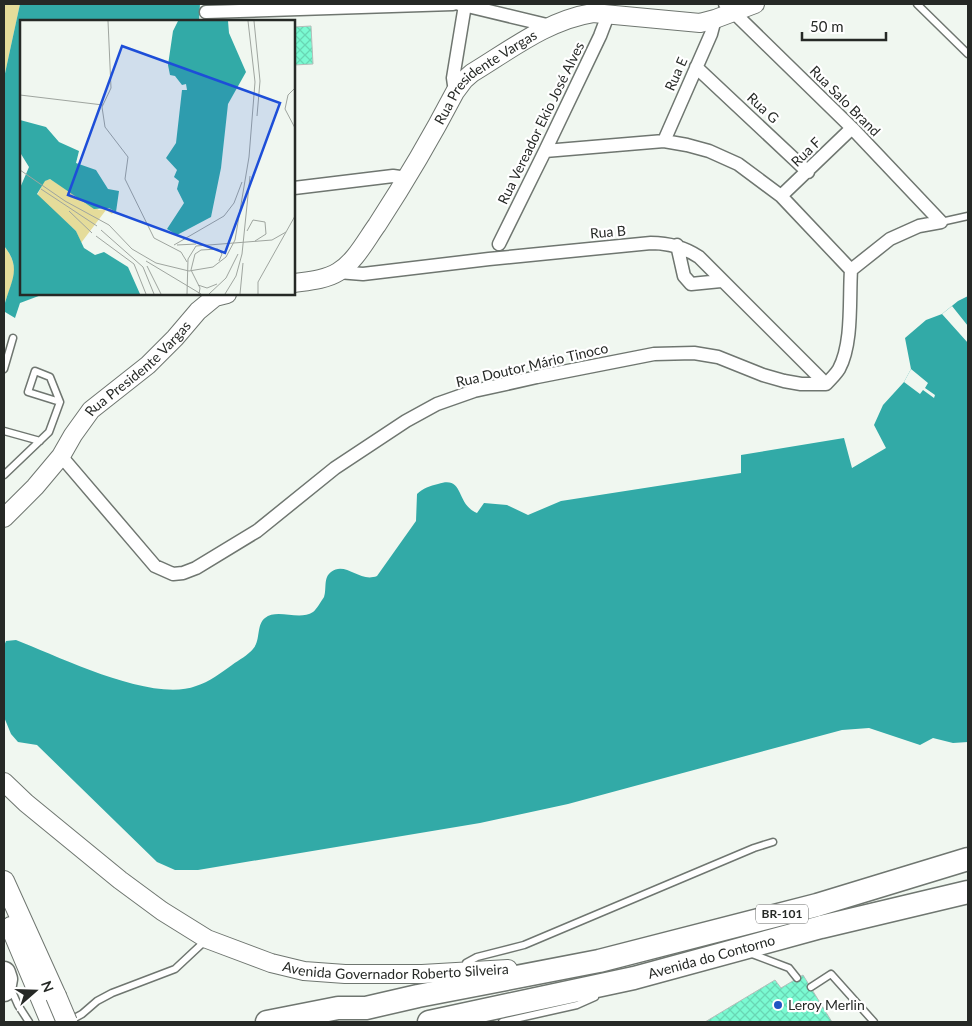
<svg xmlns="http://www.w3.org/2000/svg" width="972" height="1026" font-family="Lato,sans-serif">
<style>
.grass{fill:#e5dc9a}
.water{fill:#32aaa7}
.pier{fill:#f0f7f0}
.building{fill:url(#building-cross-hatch);stroke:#b4beba}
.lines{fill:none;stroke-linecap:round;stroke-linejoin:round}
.lane-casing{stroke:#6f7670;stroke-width:9}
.street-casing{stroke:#6f7670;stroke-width:15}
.secondary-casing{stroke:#6f7670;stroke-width:20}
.primary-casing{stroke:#6f7670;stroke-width:22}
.highway-casing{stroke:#6f7670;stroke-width:25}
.lane{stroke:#fff;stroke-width:6}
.street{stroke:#fff;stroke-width:12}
.secondary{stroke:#fff;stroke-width:18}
.primary{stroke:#fff;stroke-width:20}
.highway{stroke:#fff;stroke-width:22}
.primary-bridge-casing{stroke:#6f7670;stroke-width:22;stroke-linecap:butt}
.primary-bridge{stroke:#fff;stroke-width:20}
.poi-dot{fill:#1f56c3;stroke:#fff;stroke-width:2}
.labels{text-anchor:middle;stroke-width:4.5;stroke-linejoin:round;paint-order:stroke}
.shield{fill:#fff;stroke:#676967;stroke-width:1}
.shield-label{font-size:12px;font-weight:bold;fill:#262926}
.street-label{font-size:14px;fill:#262926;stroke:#fff}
.poi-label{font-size:14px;fill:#262926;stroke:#fff;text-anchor:start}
.inset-road{fill:none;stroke:#9fa59f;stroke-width:1}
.view{fill:#1d4ed8;fill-opacity:0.15;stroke:#1d4ed8;stroke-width:2.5}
.inset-edge{fill:none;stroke:#262926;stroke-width:2.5}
</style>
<defs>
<pattern id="building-cross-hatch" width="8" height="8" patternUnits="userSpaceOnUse" patternTransform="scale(1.25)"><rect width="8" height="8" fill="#7afad2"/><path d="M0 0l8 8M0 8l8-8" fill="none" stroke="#69d6b4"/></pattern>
</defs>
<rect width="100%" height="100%" fill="#f0f7f0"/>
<path class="grass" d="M4,4H20L4,78Z
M4,246C21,267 13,280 5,302H4Z"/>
<path class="water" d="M20,4H200L199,21H21V294H44L20,303L15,318L5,312L4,307C10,282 23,269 4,246V78Z
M968,296V742L953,743L933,738L920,745L869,728L842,730L568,804L480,823L198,870H175L157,862L37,745L18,742L11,734L4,717V646L6,641L16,640C60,657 152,703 196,686C209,682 221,673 232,665C239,660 248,655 253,649C261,640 256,625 265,618C277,608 299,621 313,612C316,610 322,600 324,597C327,589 323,578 331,572C346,561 359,583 377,576L416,521L417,494C423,488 430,486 438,484C465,475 455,504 477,513L484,503L507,505L528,515L561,501L741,473V455L844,438L852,468L886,448L874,425L883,405L904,382L911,369L905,338L926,320L942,314L958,301Z"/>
<path class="pier" d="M952,306L968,326V343L942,314Z
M911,369L928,383L925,388L935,395L934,398L923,390L920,394L904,382Z"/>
<path class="building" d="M311,26L313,64L294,65V27Z
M803,975L832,1022H705L775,980L781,988Z"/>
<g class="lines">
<g class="lane-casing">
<path id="lane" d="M917,4L968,54
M941,222L968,216
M4,369L13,338
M4,431L40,441
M4,475L49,432L60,402L50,377L35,371L28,392L60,402
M752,954L789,968L797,978
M465,969L466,963L477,957L524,945L754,848L773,842
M811,987L831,974L874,1022
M11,989L18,1005L29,1022
M69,1021L82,1014L97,1001L112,993L175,969L205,941
M502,1022L577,1005L595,997"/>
</g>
<g class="street-casing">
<path id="street" d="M459,4L551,26
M725,4L852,128L941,222
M206,12L453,4
M696,67L808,172
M455,92L453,78L465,5
M664,141L711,34L715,19
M545,151L664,141L687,145L709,151L738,164L781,196L851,270
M294,188L393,176L407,178
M781,196L852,128
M499,244L545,151L600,36L608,15
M677,245L684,276L691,284L721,281
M338,272L363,274L489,259L651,243C670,243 684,247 699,257L826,384
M61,456L155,566L173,574L183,573L196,568L257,531L335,468L406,421L437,404L474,391L537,377L654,354L694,353L718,357L763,375L784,381L801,384H826C831,379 836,374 839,369C853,343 849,299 851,270L890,239L919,226L941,222"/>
</g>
<g class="secondary-casing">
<g id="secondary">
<path id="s1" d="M294,283C308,281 325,280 338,272C355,262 366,240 377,225C405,182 431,138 455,92L464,80L472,73C510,50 548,20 593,13L700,23L715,19L755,4"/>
<path id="s2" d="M4,518L35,487L61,456L73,435L91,410L148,365L175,338L198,311L215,297L227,294"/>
<path id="s3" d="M4,782L26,803L120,880L162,911L207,939L271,963L304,971L345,974H422L508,969"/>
</g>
</g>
<g class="primary-casing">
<path id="primary" d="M4,881L56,996
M11,927L51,1022"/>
</g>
<g class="highway-casing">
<g id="highway">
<path d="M4,973L6,979L4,990"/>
<path d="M267,1022L338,1008H366L418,996L599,961L817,905L968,859"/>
<path id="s4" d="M429,1022L634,978L821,927L968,892"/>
</g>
</g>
<use href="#lane" class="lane"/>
<use href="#street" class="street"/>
<use href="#secondary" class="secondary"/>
<use href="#primary" class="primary"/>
<use href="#highway" class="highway"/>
<g class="primary-bridge-casing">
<path id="primary-bridge" d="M56,996L67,1022"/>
</g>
<use href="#primary-bridge" class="primary-bridge"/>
</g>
<circle class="poi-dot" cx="778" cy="1005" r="5"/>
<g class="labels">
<rect class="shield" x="756" y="904.5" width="52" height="19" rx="4"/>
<g class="shield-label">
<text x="782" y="918">BR-101</text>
</g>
<g class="street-label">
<text transform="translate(676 74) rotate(-66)" y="5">Rua E</text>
<text dy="5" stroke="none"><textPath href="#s1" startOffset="294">Rua Presidente Vargas</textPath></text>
<text transform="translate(845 101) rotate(45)" y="5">Rua Salo Brand</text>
<text transform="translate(763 108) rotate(43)" y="5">Rua G</text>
<text transform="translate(541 123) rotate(-64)" y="5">Rua Vereador Ekio José Alves</text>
<text transform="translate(806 152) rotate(-44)" y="5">Rua F</text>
<text transform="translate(608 232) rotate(-5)" y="5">Rua B</text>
<text transform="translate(532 365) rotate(-13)" y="5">Rua Doutor Mário Tinoco</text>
<text dy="5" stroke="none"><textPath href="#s2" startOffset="202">Rua Presidente Vargas</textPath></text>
<text dy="5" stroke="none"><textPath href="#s4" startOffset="290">Avenida do Contorno</textPath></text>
<text dy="5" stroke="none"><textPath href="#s3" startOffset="451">Avenida Governador Roberto Silveira</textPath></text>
</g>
<g class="poi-label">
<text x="788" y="1010">Leroy Merlin</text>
</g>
</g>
<g transform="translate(20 20)">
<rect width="275" height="275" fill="#f0f7f0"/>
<path d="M30,159L79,190L89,188L94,191L92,194L86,190L61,223L56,211L17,176L24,161Z" fill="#e5dc9a"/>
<path d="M158,1H208L209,13L226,52L208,84L201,148L191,197L157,215L147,209L164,183L157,169L159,161L154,157L157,150L146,138L156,123L162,70H167L166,64L162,65L155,56L150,55L148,45L153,11ZM0,100L26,107L39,122L59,131L56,143L76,150L88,169L99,171L96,192L89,188L74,189L30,159L25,161L17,174L56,211L64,228L75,235L84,232L108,247L120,274H0V168L9,147L1,134Z" fill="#32aaa7"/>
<path class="inset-road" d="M88,1L91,68L82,87L85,107L108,137L105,159L134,218L161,232L167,242M234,1L240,61L237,96M275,68L268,75L265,89L275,108M0,75L83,85M0,150L45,181L89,205L112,229L136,243L169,251L193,247L206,237L215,220L229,137L235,62L228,1M21,169L77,206M49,191L72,213M81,210L123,247L134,274M227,211L233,200L245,202L246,214L235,221M76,216L114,244L126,274M154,225L204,196L214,183L222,162M157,225L176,224M126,241L181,274M127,246L141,274M178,265L187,268L197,264M167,274L168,239L176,226L252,220L266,212M179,274L180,268L171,250L175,234L181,230L198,229L202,234L199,241M189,274L206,258L218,234M205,274L216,256L222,234L230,156M220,274L223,243M238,274V262L275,196"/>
<path class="view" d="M102,26L260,83L205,233L48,175Z"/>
<rect width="275" height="275" class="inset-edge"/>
</g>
<rect width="972" height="1026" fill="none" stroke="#262926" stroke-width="10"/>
<g transform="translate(35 991) rotate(70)" stroke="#ffffff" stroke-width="4" paint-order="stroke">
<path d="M0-4L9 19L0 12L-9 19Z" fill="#262926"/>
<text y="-8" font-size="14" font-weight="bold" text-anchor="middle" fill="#262926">N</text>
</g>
<path d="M802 32v8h84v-8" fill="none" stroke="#262926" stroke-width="2.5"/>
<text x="810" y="32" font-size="15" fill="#262926" stroke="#ffffff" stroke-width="4" paint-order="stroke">50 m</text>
</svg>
